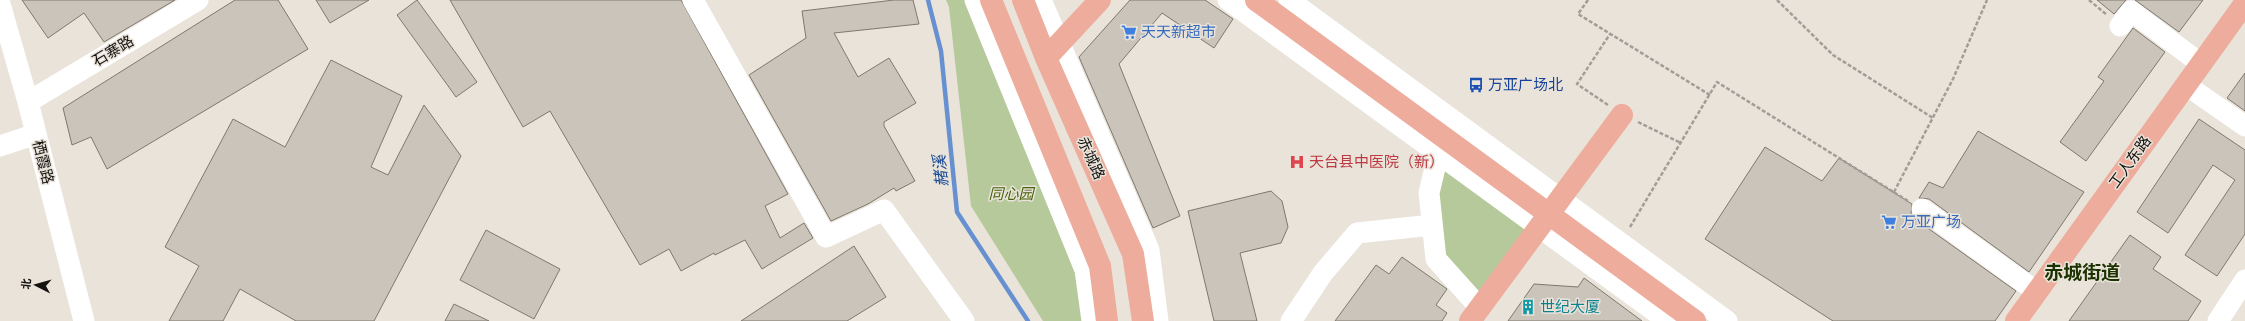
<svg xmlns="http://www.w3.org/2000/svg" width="2245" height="321" font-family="Spectral,'Noto Sans SC',serif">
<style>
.green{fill:#b5c99a}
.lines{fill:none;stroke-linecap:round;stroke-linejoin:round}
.stream{stroke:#6790d1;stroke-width:4.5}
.building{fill:#cac4bb;stroke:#7e786f}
.path{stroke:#a29d96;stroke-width:2.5;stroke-dasharray:4 2;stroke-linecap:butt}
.minor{stroke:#fff;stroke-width:21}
.major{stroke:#edac9c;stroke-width:22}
.labels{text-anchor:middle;stroke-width:3;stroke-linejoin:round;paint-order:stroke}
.shop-label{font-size:15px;fill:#366cbe;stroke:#e9e3da;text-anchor:start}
.street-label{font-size:15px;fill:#14120f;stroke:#e9e3da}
.transit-label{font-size:15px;fill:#164399;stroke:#e9e3da;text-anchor:start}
.health-label{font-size:15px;fill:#be3a42;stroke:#e9e3da;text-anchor:start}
.park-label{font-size:15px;font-style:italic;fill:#45600a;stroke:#e9e3da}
.culture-label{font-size:15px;fill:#0d838f;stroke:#e9e3da;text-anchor:start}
.water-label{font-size:16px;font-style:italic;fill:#164996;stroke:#e9e3da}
.district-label{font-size:19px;font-weight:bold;fill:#1b3200;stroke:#e9e3da}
</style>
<rect width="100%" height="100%" fill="#e9e3da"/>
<path class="green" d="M946,0H975L1085,270L1092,321H1043L971,206L949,7Z
M1438,155L1539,227L1480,308L1436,259Z"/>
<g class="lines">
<path class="stream" d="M928,0L941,51L957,212L1028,321"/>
</g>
<path class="building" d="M22,0H175L104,42L84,13L48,38Z
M235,0H278L308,49L107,169L91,137L72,145L63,108Z
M316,0H369L330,23Z
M417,0L477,82L456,97L397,15Z
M450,0H681L788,194L765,206L780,238L804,223L813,238L762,269L745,240L715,255L714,253L681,271L669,249L640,265L550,111L523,127Z
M894,0H913L919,24L834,33L858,77L889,58L916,103L884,122V126L915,181L896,191L894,188L868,204L831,221L749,75L806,38L802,11Z
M1130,0H1205L1233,19L1214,48L1162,13L1119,64L1180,216L1153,228L1079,57Z
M2097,0H2126L2114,14Z
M2135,0H2203L2179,32Z
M2133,28L2165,52L2086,161L2060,142L2104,81L2098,77Z
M331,60L402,96L371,167L388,175L424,105L461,156L374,321H296L240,289L223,321H169L199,266L165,247L233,119L285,147Z
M2245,73V111L2227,98Z
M2199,119L2245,150V234L2217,276L2185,255L2235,180L2213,165L2168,233L2137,212Z
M1978,131L2084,192L2029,272L1929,199L1919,198L1929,182L1943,188Z
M1765,147L1822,181L1839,158L1912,204L1911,214L1915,219L2016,291L1995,321H1833L1705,239Z
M1271,191L1282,201L1288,227L1281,243L1240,253L1257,321H1214L1188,211Z
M486,230L560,269L534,319L460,280Z
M2130,235L2161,257L2153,269L2201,301L2188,321H2069Z
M854,246L886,297L847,321H741Z
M1402,257L1447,289L1436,305L1447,313L1442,321H1335L1376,265L1389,274Z
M1584,278L1642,321H1508L1534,284L1578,287Z
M454,304L489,321H445Z"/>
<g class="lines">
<path class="path" d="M1588,0L1578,14L1710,95
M1777,0L1833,55L1933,118
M2089,0L2107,15
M1608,105L1577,84L1610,34
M1638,122L1681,143
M1894,192L1953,79L1987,0
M1630,227L1717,82L1908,201"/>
<path class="minor" d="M693,0L826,237L884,210L964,321
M975,0L1085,270L1092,321
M1041,0L1149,250L1158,321
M1228,0L1668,321
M1289,0L1727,321
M0,4L28,102L84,321
M2120,26L2131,11L2201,64
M2186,85L2245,126
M28,102L198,0
M0,146L36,134
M1438,155L1429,193L1436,259L1480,308
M1922,209L2037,292
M1291,321L1323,273L1357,233L1432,225
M2218,321L2245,280"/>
<path class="major" d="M991,0L1100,266L1107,321
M1023,0L1046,58L1133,254L1143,321
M1256,0L1695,321
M1046,58L1100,0
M1470,321L1622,115
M2016,321L2245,3"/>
</g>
<defs>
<g id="supermarket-bare" transform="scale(1.2)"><path d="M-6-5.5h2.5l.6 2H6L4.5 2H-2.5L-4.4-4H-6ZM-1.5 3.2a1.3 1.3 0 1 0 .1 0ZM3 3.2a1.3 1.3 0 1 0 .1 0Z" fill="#3f7fe0" stroke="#e9e3da" stroke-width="2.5" paint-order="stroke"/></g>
<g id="bus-bare" transform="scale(1.2)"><path d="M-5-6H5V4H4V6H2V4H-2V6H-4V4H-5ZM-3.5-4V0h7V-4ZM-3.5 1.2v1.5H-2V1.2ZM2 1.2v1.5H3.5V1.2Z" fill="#1a4fb4" stroke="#e9e3da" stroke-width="2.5" paint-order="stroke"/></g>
<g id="hospital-bare" transform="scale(1.2)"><path d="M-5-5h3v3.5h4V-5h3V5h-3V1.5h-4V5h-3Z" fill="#e0444e" stroke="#e9e3da" stroke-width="2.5" paint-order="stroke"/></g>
<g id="building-bare" transform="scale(1.2)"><path d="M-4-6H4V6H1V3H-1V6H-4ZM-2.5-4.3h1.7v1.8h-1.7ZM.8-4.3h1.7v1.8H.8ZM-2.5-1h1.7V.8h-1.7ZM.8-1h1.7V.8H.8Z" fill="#0f9aa8" stroke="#e9e3da" stroke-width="2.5" paint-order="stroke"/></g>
</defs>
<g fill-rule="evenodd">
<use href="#supermarket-bare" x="1129" y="32"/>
<use href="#bus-bare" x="1476" y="85"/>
<use href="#hospital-bare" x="1297" y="162"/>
<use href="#supermarket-bare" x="1889" y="222"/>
<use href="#building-bare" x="1528" y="307"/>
</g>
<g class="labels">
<g class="shop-label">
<text x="1141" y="37">天天新超市</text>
<text x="1901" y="227">万亚广场</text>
</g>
<g class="street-label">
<text transform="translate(113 51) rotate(-31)" y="5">石寨路</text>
<text transform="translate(1091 158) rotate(66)" y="5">赤城路</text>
<text transform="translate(43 162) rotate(76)" y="5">栖霞路</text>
<text transform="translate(2130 162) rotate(-54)" y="5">工人东路</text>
</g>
<g class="transit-label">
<text x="1488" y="90">万亚广场北</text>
</g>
<g class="health-label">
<text x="1309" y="167">天台县中医院（新）</text>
</g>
<g class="park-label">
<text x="1011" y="199">同心园</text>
</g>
<g class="culture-label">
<text x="1540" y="312">世纪大厦</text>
</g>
<g class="water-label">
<text transform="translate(940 171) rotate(-96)" y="6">赭溪</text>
</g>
<g class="district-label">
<text x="2082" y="279">赤城街道</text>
</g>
</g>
<g transform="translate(36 285) rotate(276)" stroke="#e9e3da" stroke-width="3" paint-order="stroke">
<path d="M0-3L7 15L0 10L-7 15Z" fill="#14120f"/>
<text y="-6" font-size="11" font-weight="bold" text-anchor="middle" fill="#14120f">北</text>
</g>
</svg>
